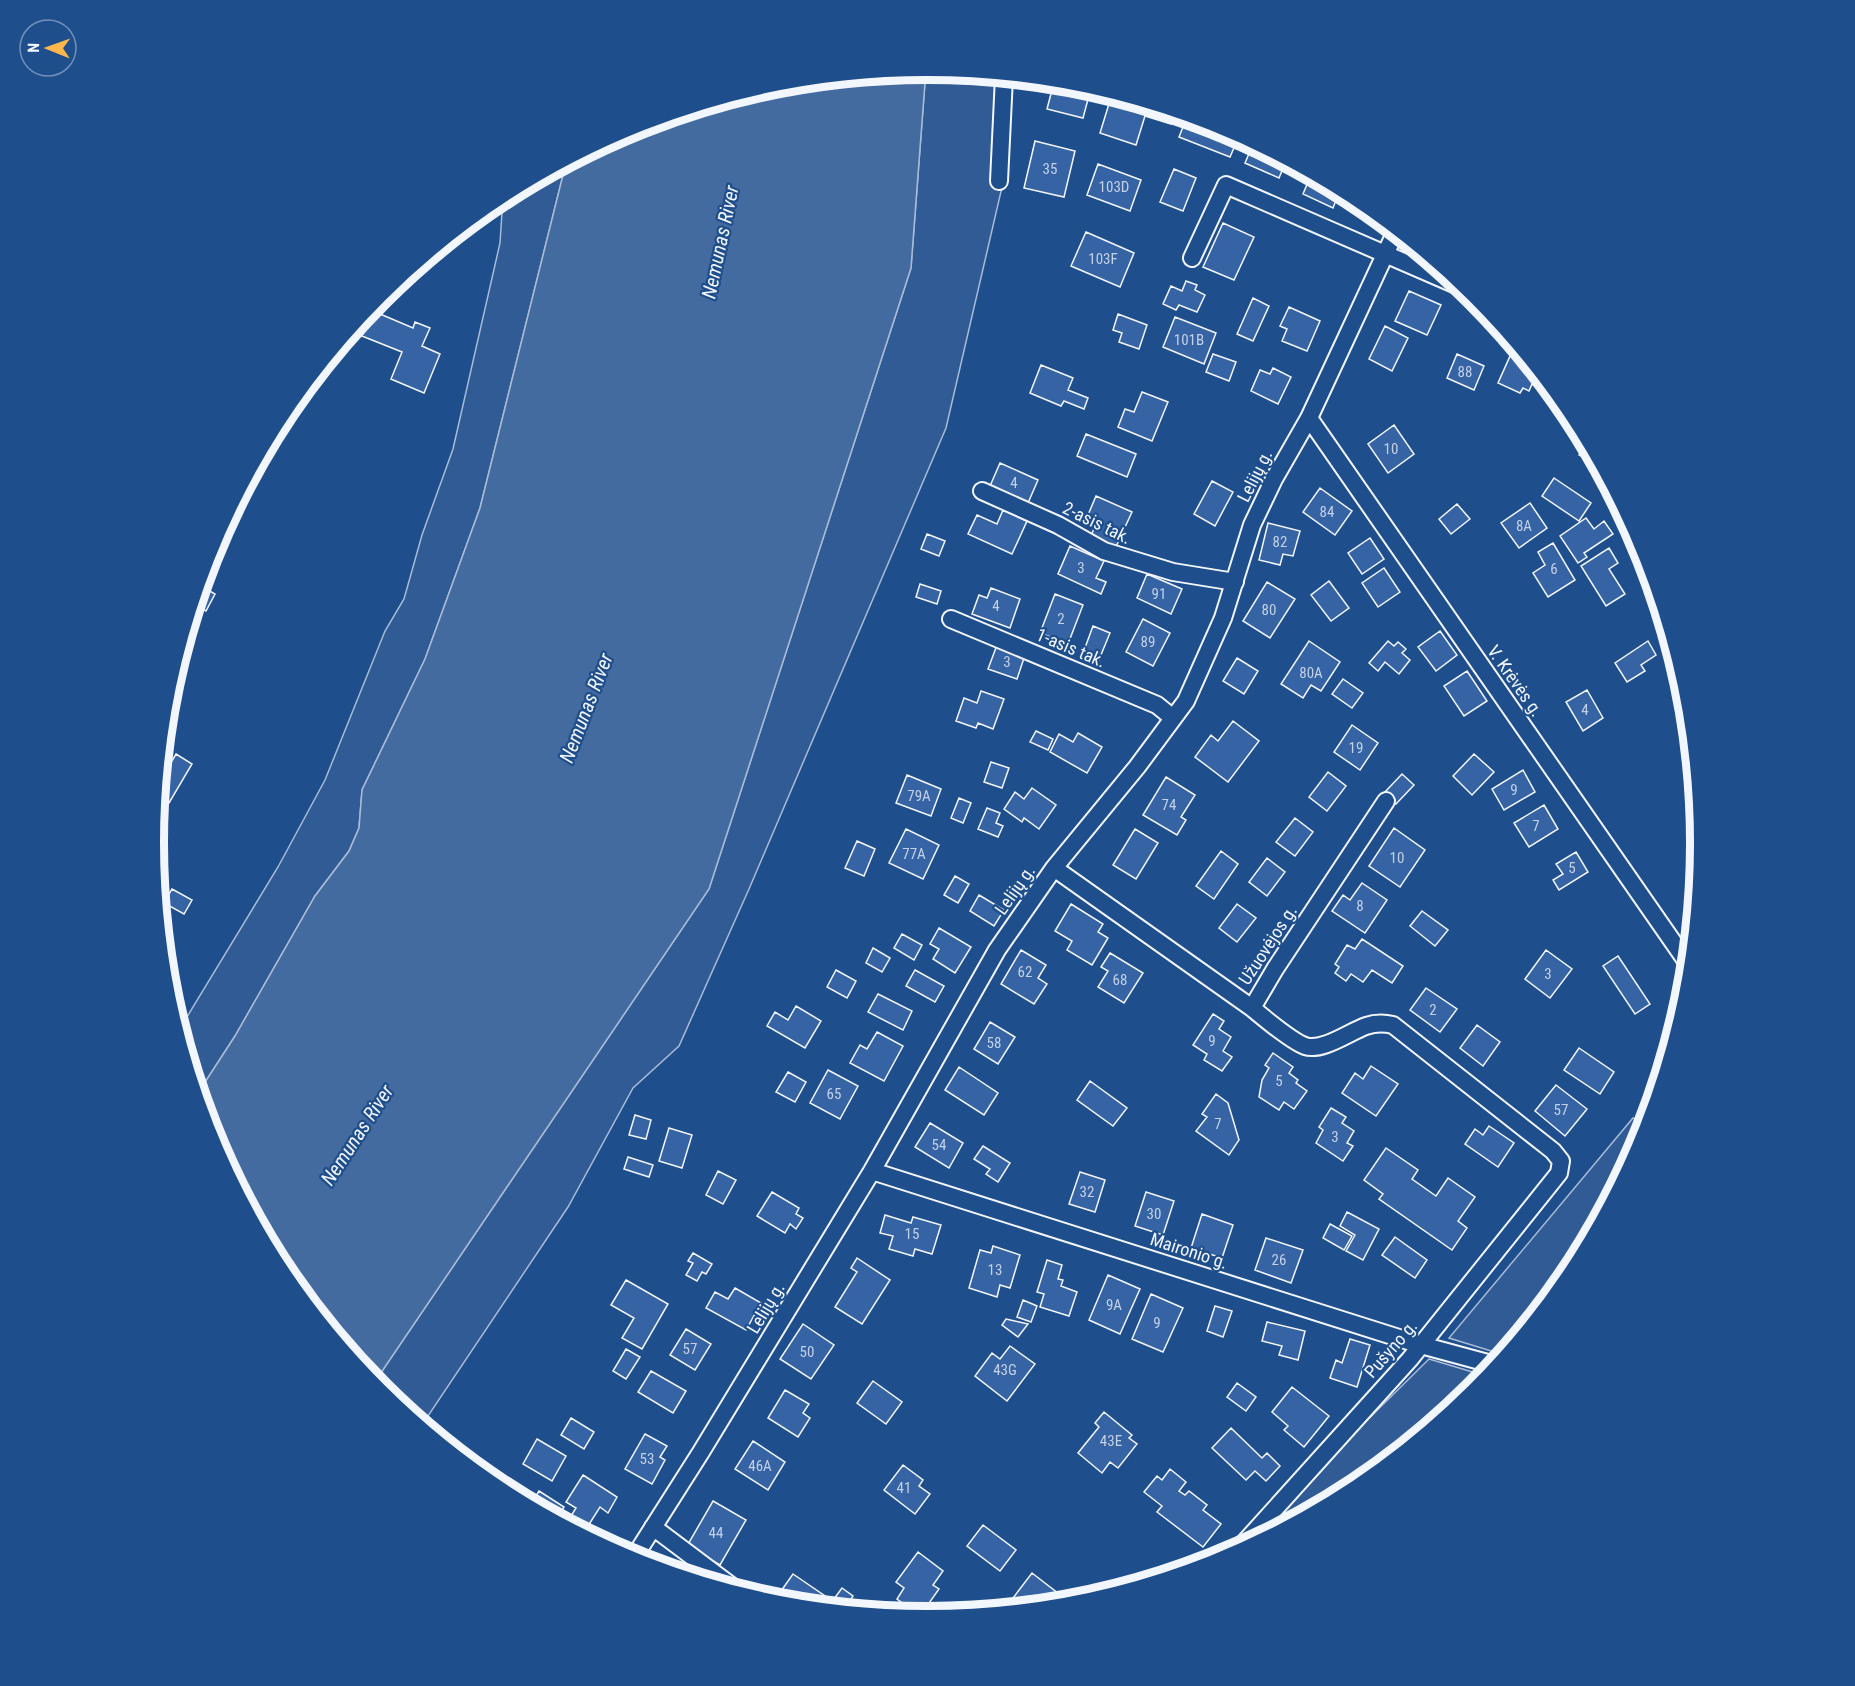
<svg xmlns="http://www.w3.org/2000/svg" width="1855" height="1686" font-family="'Roboto Condensed',sans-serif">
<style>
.built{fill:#305b95;stroke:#a8bbd7;stroke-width:1.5}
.water{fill:#446ba0;stroke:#a8bbd7;stroke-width:1.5}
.building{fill:#3563a3;stroke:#f2f6ff;stroke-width:1.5}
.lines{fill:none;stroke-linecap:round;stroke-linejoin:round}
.minor-casing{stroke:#f2f6ff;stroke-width:20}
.minor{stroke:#1f4e8c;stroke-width:16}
.labels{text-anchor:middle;stroke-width:4.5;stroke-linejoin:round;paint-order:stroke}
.number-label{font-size:15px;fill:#c3d1e8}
.street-label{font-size:18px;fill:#f2f6ff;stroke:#1f4e8c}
.water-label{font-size:20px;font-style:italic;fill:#f2f6ff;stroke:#1f4e8c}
.rim{fill:none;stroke:#f2f6ff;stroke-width:8}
</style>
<rect width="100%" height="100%" fill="#1f4e8c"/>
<path class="built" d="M926,69L1010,77L1006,170L946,428L749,889L679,1046L633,1088L568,1207L422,1425L380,1390L374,1383L709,889L911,268Z
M566,163L480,508L425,659L362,790L359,828L349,851L315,896L235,1036L198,1093L179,1030L278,867L325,780L385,631L404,599L422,535L453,449L500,243L503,197Z
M1633,1118L1647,1124L1642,1140L1571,1273L1504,1355L1449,1338Z
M1429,1359L1486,1376L1475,1391L1357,1487L1234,1552Z"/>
<path class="water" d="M926,69L911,268L709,889L374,1383L284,1273L212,1139L198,1093L235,1036L315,896L349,851L359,828L362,790L425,659L480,508L566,163L632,128L777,84Z"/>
<path class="building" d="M1054,82L1079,84L1091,88L1083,118L1047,109Z
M1112,94L1174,113L1171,124L1145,116L1136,145L1100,133Z
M1187,117L1224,128L1239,136L1230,157L1179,137Z
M1035,141L1075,151L1064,197L1024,188Z
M1253,144L1286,161L1279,178L1245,163Z
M1098,164L1141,180L1130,211L1087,195Z
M1174,169L1196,178L1183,211L1160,202Z
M1311,175L1340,190L1333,208L1303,194Z
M1223,223L1254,237L1234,280L1203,267Z
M1086,232L1134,253L1120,287L1071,266Z
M1186,281L1197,285L1195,290L1205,295L1197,312L1179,305L1176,310L1163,304L1171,286L1182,291Z
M1409,291L1441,305L1427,335L1395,321Z
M1253,298L1269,306L1253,341L1237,334Z
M1289,307L1320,321L1307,351L1282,341L1287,329L1280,326Z
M373,311L413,328L415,322L430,328L422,346L440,354L424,393L391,379L402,352L362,336Z
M1118,314L1147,325L1139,349L1119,342L1122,333L1113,330Z
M1175,317L1216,333L1204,364L1163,347Z
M1385,326L1408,338L1392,371L1369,359Z
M1515,345L1548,385L1546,390L1532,384L1529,391L1523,388L1520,393L1498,383Z
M1213,354L1236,362L1229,381L1206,372Z
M1457,354L1484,366L1474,390L1447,378Z
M330,357L334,360L308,397L301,392Z
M1041,365L1073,378L1068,390L1088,398L1084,409L1064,401L1061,406L1030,393Z
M1273,368L1291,377L1278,404L1251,391L1260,370L1270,374Z
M1142,392L1168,402L1152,441L1118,427L1125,409L1134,412Z
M1394,425L1414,454L1388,473L1368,444Z
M1579,428L1598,464L1579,455L1583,446L1573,441Z
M1086,434L1136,454L1127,477L1077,456Z
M1000,463L1038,480L1028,503L990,486Z
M1554,478L1591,503L1579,521L1542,496Z
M1212,481L1233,492L1215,526L1194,514Z
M1320,488L1352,511L1335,535L1303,512Z
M1096,496L1132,512L1115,549L1090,538L1098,519L1088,515Z
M1530,503L1547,528L1519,548L1501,523Z
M1457,504L1470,519L1451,534L1439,519Z
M1003,510L1027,521L1012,554L968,534L977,515L997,524Z
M1586,518L1594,529L1604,521L1613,534L1584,553L1587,557L1578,563L1560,536Z
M1268,523L1300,531L1293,556L1283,554L1280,565L1259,560Z
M927,534L945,541L939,556L921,549Z
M1370,538L1384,559L1362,574L1348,553Z
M1553,543L1575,580L1548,597L1533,573L1545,565L1538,552Z
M1070,546L1104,561L1096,578L1106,582L1101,594L1058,574Z
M1609,548L1618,563L1609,569L1625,594L1606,606L1581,566Z
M1384,568L1400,592L1378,607L1362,583Z
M1147,574L1182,589L1171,614L1137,598Z
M1329,581L1349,608L1331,621L1311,595Z
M1267,582L1295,599L1270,638L1243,621Z
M920,584L941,591L937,604L916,597Z
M201,586L215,594L206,611L195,605Z
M991,588L1020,599L1010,628L972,614L979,595L987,598Z
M1055,594L1083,605L1068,644L1040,633Z
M1143,619L1170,633L1153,666L1126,652Z
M1093,626L1110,633L1098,662L1082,656Z
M1440,631L1457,655L1436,671L1418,647Z
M1309,641L1340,662L1321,691L1311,685L1303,698L1281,684Z
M1388,641L1394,646L1398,642L1406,649L1402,653L1410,660L1399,674L1385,662L1378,671L1369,663Z
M1648,641L1656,655L1641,665L1645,671L1627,682L1615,663Z
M997,645L1025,655L1017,679L988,669Z
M1237,658L1258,671L1244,694L1223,681Z
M1467,671L1487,701L1464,716L1444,686Z
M1343,679L1363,693L1352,708L1332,694Z
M1587,690L1603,718L1583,731L1566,702Z
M981,691L1004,699L993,729L978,723L976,728L956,721L964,698L977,703Z
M1233,721L1259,741L1228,782L1195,757L1211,735L1218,741Z
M1352,725L1378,743L1360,770L1334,752Z
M1036,731L1053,739L1048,750L1030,742Z
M1078,733L1102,747L1087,773L1050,752L1059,734L1073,742Z
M176,754L192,764L169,803L158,796L160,781Z
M1474,754L1494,772L1472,795L1453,776Z
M991,762L1009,768L1002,788L984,782Z
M1523,770L1535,792L1504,810L1492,789Z
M1328,772L1346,786L1327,811L1309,797Z
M1402,774L1414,785L1396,804L1384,793Z
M907,775L941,789L931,816L896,803Z
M1166,777L1195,795L1181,817L1186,820L1177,835L1143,815Z
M1032,788L1056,805L1039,829L1024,818L1022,822L1004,809L1015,792L1024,799Z
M959,798L971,803L963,823L951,818Z
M1544,805L1558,829L1529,847L1514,823Z
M987,808L1000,813L996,823L1003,826L998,837L978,829Z
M1295,818L1313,832L1295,856L1276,842Z
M1394,828L1425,850L1400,887L1369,866Z
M906,829L939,845L923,879L889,863Z
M1135,829L1158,843L1136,879L1113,865Z
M857,841L875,849L864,876L845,868Z
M1221,851L1238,864L1214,899L1196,886Z
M1576,852L1588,872L1559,890L1553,880L1563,874L1556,864Z
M1267,858L1285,872L1267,896L1249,882Z
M955,876L969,884L958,903L944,895Z
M1362,883L1387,900L1365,933L1332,911L1343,895L1350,900Z
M172,889L192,900L184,914L164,903Z
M979,895L1004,910L994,926L970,911Z
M1071,904L1103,924L1098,932L1108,938L1092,965L1067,950L1072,941L1055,931Z
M1237,904L1256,918L1237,942L1219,928Z
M1422,911L1448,930L1435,946L1410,926Z
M939,928L971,947L955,973L933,959L939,949L930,944Z
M902,934L922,945L914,960L894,948Z
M1362,939L1403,966L1392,983L1372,970L1363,982L1351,974L1346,981L1335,973L1339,967L1335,964L1347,945L1355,949Z
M873,948L890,958L882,972L866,963Z
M1021,950L1046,965L1038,978L1047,984L1034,1004L1001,984Z
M1546,950L1572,969L1550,998L1525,979Z
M1110,953L1143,973L1124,1003L1098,987L1108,971L1101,967Z
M1618,956L1650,1004L1635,1014L1603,966Z
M836,970L856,981L847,998L827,987Z
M915,970L944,986L935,1002L906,986Z
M1426,988L1457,1009L1440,1032L1410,1010Z
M878,994L912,1011L903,1030L868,1012Z
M796,1006L821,1021L805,1048L767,1026L775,1012L788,1020Z
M1213,1014L1224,1021L1219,1029L1231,1037L1223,1051L1232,1057L1222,1071L1204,1060L1207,1054L1193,1045Z
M990,1022L1015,1037L998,1064L974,1049Z
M1477,1025L1500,1042L1483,1066L1460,1048Z
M877,1032L903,1046L884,1081L850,1063L860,1045L867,1049Z
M1579,1048L1614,1072L1600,1094L1564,1070Z
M1273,1053L1293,1067L1289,1073L1298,1080L1296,1083L1307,1091L1294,1109L1284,1102L1279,1110L1259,1097L1262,1080L1269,1068L1265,1065Z
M1371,1066L1398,1084L1376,1116L1342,1093L1355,1073L1363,1079Z
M959,1067L998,1093L984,1115L945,1090Z
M828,1070L858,1086L840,1119L810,1103Z
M788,1072L806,1082L795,1102L776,1092Z
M1090,1081L1127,1108L1113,1126L1077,1100Z
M1556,1085L1587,1109L1565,1136L1535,1111Z
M1216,1094L1228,1103L1239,1140L1229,1155L1196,1131L1207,1117L1202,1114Z
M1331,1108L1346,1117L1342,1123L1354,1131L1347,1143L1353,1146L1343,1161L1316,1143L1323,1130L1319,1127Z
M635,1115L651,1120L646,1139L629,1135Z
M930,1123L963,1143L949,1168L915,1147Z
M1489,1126L1514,1143L1498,1167L1465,1144L1475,1129L1483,1135Z
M669,1128L692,1135L682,1168L659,1161Z
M983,1146L1010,1163L998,1182L986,1174L990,1169L974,1159Z
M1386,1148L1418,1170L1412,1179L1436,1196L1448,1178L1475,1197L1458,1221L1467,1228L1452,1250L1379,1199L1383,1194L1364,1180Z
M628,1157L653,1165L649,1177L624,1169Z
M718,1171L736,1180L723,1204L706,1195Z
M1080,1172L1105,1180L1095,1212L1069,1204Z
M772,1192L799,1208L796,1214L803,1218L796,1229L790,1224L785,1233L757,1216Z
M1146,1192L1174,1201L1163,1235L1135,1226Z
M1347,1212L1379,1229L1363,1260L1346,1251L1355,1235L1340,1226Z
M1202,1214L1233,1225L1222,1258L1191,1248Z
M885,1215L911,1223L913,1217L941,1225L932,1254L915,1249L913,1256L889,1249L893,1236L880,1233Z
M1330,1224L1352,1236L1344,1250L1323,1238Z
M1395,1237L1427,1260L1415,1278L1382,1255Z
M1266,1238L1303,1250L1291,1283L1255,1270Z
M993,1246L1020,1255L1010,1288L1000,1285L997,1297L969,1288L980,1250L991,1253Z
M693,1253L712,1264L706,1274L702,1272L697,1281L686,1275L693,1263L688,1261Z
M857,1258L890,1280L862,1324L835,1307L857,1272L851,1268Z
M1047,1260L1062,1265L1058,1279L1063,1280L1061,1286L1077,1292L1069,1316L1040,1307L1044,1294L1037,1292Z
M1108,1275L1140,1289L1120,1334L1089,1320Z
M626,1280L668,1304L642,1349L622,1338L634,1318L611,1305Z
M735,1288L761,1303L746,1330L706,1308L715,1292L728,1299Z
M1151,1294L1183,1308L1163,1352L1132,1339Z
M1023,1300L1037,1306L1031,1322L1017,1317Z
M1215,1306L1232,1311L1223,1337L1207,1331Z
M1006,1319L1028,1324L1018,1337L1002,1325Z
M1267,1322L1305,1331L1298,1360L1279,1355L1282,1346L1262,1341Z
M803,1324L834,1345L811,1379L780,1359Z
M686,1329L711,1344L695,1370L670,1355Z
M1350,1339L1370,1345L1357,1387L1330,1378L1336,1360L1342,1363Z
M1010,1346L1035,1364L1007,1401L975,1376L992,1353L1000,1359Z
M626,1349L640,1357L626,1379L613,1371Z
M651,1371L686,1391L673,1413L638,1392Z
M873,1381L902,1402L886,1424L857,1403Z
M1237,1383L1256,1397L1246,1411L1227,1397Z
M1292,1387L1329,1416L1304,1447L1284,1430L1288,1426L1272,1412Z
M785,1390L809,1404L803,1413L810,1418L798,1437L768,1418Z
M1104,1412L1132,1435L1129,1438L1137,1444L1118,1468L1110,1462L1102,1473L1078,1453L1099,1427L1095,1423Z
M571,1418L594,1432L584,1449L561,1435Z
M1231,1428L1262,1458L1267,1453L1280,1466L1266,1481L1255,1471L1246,1480L1212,1448Z
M645,1434L667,1446L660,1457L665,1460L652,1484L625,1469Z
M537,1439L566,1456L552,1481L523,1464Z
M753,1441L785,1462L768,1490L735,1469Z
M903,1465L923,1480L919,1486L930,1494L915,1514L884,1490Z
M1170,1469L1186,1482L1179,1491L1185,1495L1189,1491L1207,1505L1203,1510L1221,1524L1203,1547L1157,1512L1162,1506L1144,1492L1157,1476L1162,1480Z
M583,1475L617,1497L608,1513L600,1507L588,1526L571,1516L576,1508L566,1502Z
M539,1491L564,1507L557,1518L531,1504Z
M713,1501L746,1520L720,1565L687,1546Z
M983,1525L1016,1550L1000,1571L967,1546Z
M918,1552L943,1571L933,1585L939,1589L920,1616L897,1599L904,1588L896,1582Z
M1032,1573L1059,1594L1051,1605L1026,1607L1013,1598Z
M793,1574L828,1598L822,1607L774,1601Z
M842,1588L853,1596L847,1606L852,1610L828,1607Z"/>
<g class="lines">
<g class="minor-casing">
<path id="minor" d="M999,181L1004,77
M1192,258L1226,185L1468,290
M1309,418L1689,965
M982,491L1058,525L1104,551L1173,572L1235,582
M951,619L1157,705L1173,718
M1054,868L1252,1008
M872,1171L1421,1345L1495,1365
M653,1527L738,1591
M1236,1552L1410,1359L1559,1173L1561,1161L1553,1151L1393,1025C1384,1023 1375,1023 1366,1026C1349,1032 1322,1052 1305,1046C1291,1041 1264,1018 1252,1008L1275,969L1386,801
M633,1559L701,1452L872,1171L997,950L1054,868L1137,767L1186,701L1223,618L1252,525L1274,479L1309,418L1396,231"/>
</g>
<use href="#minor" class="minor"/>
</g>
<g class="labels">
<g class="number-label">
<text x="1050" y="174">35</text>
<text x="1114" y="192">103D</text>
<text x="1103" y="264">103F</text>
<text x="1189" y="345">101B</text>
<text x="1465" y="377">88</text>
<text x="1391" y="454">10</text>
<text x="1014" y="488">4</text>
<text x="1327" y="517">84</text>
<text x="1524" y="531">8A</text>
<text x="1280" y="547">82</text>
<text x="1081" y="573">3</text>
<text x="1554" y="574">6</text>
<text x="1159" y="599">91</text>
<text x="996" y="611">4</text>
<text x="1269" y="615">80</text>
<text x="1061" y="624">2</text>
<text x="1148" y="647">89</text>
<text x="1007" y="667">3</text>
<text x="1311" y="678">80A</text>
<text x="1585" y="715">4</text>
<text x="1356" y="753">19</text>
<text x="1514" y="795">9</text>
<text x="919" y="801">79A</text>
<text x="1169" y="810">74</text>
<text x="1536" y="831">7</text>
<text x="914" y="859">77A</text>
<text x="1397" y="863">10</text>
<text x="1572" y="873">5</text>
<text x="1360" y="911">8</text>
<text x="1025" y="977">62</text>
<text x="1548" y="979">3</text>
<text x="1120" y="985">68</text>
<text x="1433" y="1015">2</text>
<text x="1212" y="1046">9</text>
<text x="994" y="1048">58</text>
<text x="1279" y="1086">5</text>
<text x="834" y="1099">65</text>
<text x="1561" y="1115">57</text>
<text x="1218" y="1129">7</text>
<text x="1335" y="1142">3</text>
<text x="939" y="1150">54</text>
<text x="1087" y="1197">32</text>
<text x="1154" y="1219">30</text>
<text x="912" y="1239">15</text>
<text x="1279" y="1265">26</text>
<text x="995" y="1275">13</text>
<text x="1114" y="1310">9A</text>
<text x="1157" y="1328">9</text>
<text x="690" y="1354">57</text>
<text x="807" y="1357">50</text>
<text x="1005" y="1375">43G</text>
<text x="1111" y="1446">43E</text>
<text x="647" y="1464">53</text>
<text x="760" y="1471">46A</text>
<text x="904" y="1493">41</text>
<text x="716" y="1538">44</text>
</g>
<g class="street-label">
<text transform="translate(1255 476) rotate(-63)" y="6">Lelijų g.</text>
<text transform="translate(1097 523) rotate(26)" y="6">2-asis tak.</text>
<text transform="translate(1071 648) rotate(23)" y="6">1-asis tak.</text>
<text transform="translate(1515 681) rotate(55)" y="6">V. Krėvės g.</text>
<text transform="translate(1015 890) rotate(-55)" y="6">Lelijų g.</text>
<text transform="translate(1268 945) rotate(-57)" y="6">Užuovėjos g.</text>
<text transform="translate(1189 1251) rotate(18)" y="6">Maironio g.</text>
<text transform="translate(766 1308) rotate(-59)" y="6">Lelijų g.</text>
<text transform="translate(1391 1349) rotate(-49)" y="6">Pušyno g.</text>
</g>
<g class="water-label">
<text transform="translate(720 242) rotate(-78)" y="7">Nemunas River</text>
<text transform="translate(586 708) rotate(-69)" y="7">Nemunas River</text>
<text transform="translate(357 1135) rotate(-57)" y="7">Nemunas River</text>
</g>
</g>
<path d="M0 0H1855V1686H0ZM164 843a763 763 0 1 1 1526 0a763 763 0 1 1-1526 0Z" fill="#1f4e8c" fill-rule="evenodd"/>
<path class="rim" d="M164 843a763 763 0 1 1 1526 0a763 763 0 1 1-1526 0Z"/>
<g transform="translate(48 48) rotate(271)"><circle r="28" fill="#1f4e8c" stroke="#7391ba" stroke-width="1.5"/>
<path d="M0-4.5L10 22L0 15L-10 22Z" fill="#ffb74d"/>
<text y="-9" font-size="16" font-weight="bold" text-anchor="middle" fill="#f2f6ff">N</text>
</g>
</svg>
